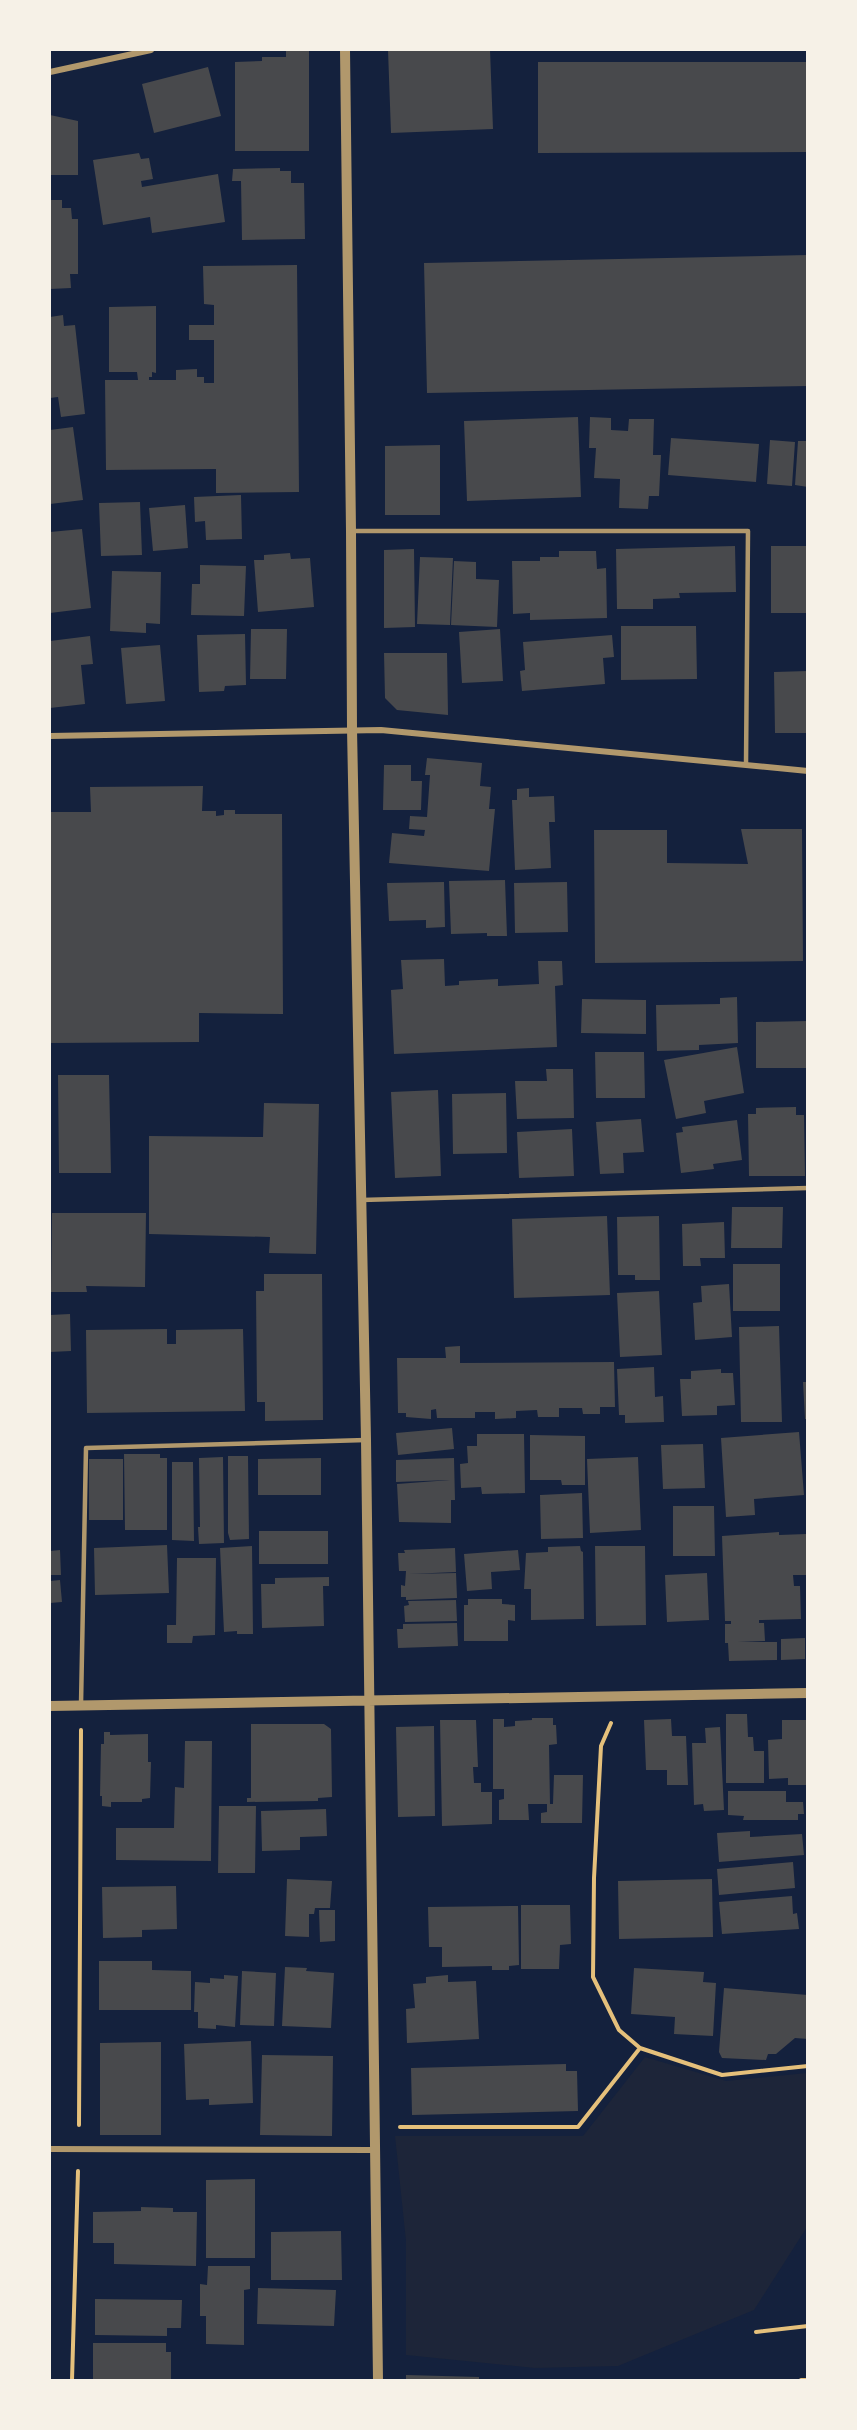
<svg xmlns="http://www.w3.org/2000/svg" width="857" height="2430" font-family="Jost,sans-serif">
<style>
.green{fill:#1d2539}
.building{fill:#48494c}
.lines{fill:none;stroke-linecap:round;stroke-linejoin:round}
.path{stroke:#e5c07b;stroke-width:4}
.service{stroke:#b1986c;stroke-width:4.5}
.minor{stroke:#b1986c;stroke-width:6}
.tertiary{stroke:#b1986c;stroke-width:10}
</style>
<rect width="100%" height="100%" fill="#14213d"/>
<path class="green" d="M645,2057L726,2081L807,2073V2227L754,2310L618,2366L535,2368L406,2355V2241L395,2136H583Z"/>
<path class="building" d="M309,50V151H235V62L262,61V57H286V51Z
M388,50H490L493,129L391,133Z
M538,62H808V152L538,153Z
M208,67L221,116L154,133L142,84Z
M50,115L78,121V175H50Z
M139,153L141,159L149,158L153,179L141,181L142,187L218,174L225,222L152,233L150,217L103,225L93,160Z
M280,168V171H291V183H304L305,239L242,240L241,181H232L233,169Z
M50,200H62V208H71L72,219H78V274H70L71,288L50,289Z
M808,255V386L427,393L424,263Z
M297,265L299,492L216,493V469L106,470L105,380H138L137,372H109V307L156,306V373L152,372V377H149V380H176V370L197,369V377H204V383H214V340H189V325H214V305L204,304L203,266Z
M63,315L64,326L75,325L85,414L61,417L58,397L50,398V317Z
M578,417L581,497L467,501L464,421Z
M590,417L611,418V430L628,431L629,419H654L653,455H661L659,496H649L648,509L619,508L620,479L594,478L596,448H589Z
M73,427L83,500L50,504V430Z
M671,438L759,444L756,482L668,475Z
M770,440L795,442L792,486L767,484Z
M798,441H808V487L795,485Z
M440,445V515H385V446Z
M241,495L242,539L206,540L205,521L195,522L194,497Z
M140,502L142,555L101,556L99,503Z
M185,505L188,548L153,551L149,508Z
M82,529L91,608L50,613V532Z
M735,546L736,592L679,593L680,598L653,599V609H617L616,549Z
M771,546H808V613H771Z
M414,549L415,627L384,628V550Z
M559,551H596L597,569L606,568L607,618L530,620V613L513,614L512,561H540V557H559Z
M290,553L291,559L310,558L314,607L258,612L254,560H264V555Z
M420,557L453,558L450,625L417,624Z
M454,561L476,562V579L499,580L497,627L451,625Z
M200,565L246,566L244,616L191,615L192,584H200Z
M112,571L161,572L160,624L146,623V633L110,631Z
M621,626H696L697,679L621,680Z
M251,629H287L286,679H250Z
M500,629L503,681L462,683L459,632Z
M245,634L246,685L225,686L224,691L199,692L197,635Z
M612,635L614,657L603,658L605,684L522,691L520,671L525,670L523,642Z
M90,636L93,664L81,665L85,704L50,708V641Z
M160,645L165,701L126,704L121,648Z
M384,653H447L448,715L397,710L385,698Z
M808,671V733H775L774,672Z
M427,758L482,763L480,786L491,787L489,809H495L489,871L389,863L392,833L424,836L425,830L409,829L410,816L427,817L430,775H425Z
M384,765H411V781H422L421,810H383Z
M203,786L202,811H216V816L224,815V810H235V814H282L283,1014L199,1013V1042L50,1043V812H91L90,787Z
M529,788V797L554,796L555,822H549L551,868L515,870L512,800H517V789Z
M741,829H802L803,961L595,963L594,830H667V863L748,864Z
M505,880L507,936H487V933L451,934L449,881Z
M444,882L445,927L426,928V920L389,921L387,883Z
M567,882L568,932L515,933L514,883Z
M444,959L445,986L459,985V981L498,979V986L539,984L538,961H562L563,985L555,986L557,1047L394,1054L391,990L403,989L401,960Z
M737,997L738,1043L699,1045V1050L657,1051L656,1005L720,1004V998Z
M582,999L646,1000V1034L581,1033Z
M808,1021V1068H756V1022Z
M737,1047L744,1093L704,1101L706,1113L676,1119L664,1060Z
M595,1052H644L645,1098H596Z
M546,1069H573L574,1118L517,1119L515,1081H547Z
M58,1075H109L111,1173H59Z
M438,1090L441,1176L395,1178L391,1092Z
M506,1093L507,1153L453,1154L452,1094Z
M264,1103L319,1104L316,1254L269,1253L270,1237L149,1234V1136L263,1137Z
M796,1107V1115H804L805,1176H749L748,1114H756V1108Z
M641,1119L644,1152L623,1153L624,1173L600,1174L596,1122Z
M737,1120L742,1160L713,1164L714,1169L681,1173L676,1133L683,1132L682,1127Z
M572,1129L574,1176L519,1178L517,1132Z
M732,1207H783L782,1248H731Z
M52,1213H146L145,1287L86,1286L87,1292H51Z
M607,1216L610,1295L514,1298L512,1219Z
M659,1216L660,1280H635V1275H618L617,1217Z
M724,1222L725,1258H700L701,1266H683L682,1224Z
M733,1264H780V1311H733Z
M264,1274H322L323,1420L265,1421V1402H257L256,1291H264Z
M729,1284L732,1337L695,1340L693,1303L702,1302L701,1286Z
M659,1291L662,1355L620,1357L617,1293Z
M70,1314L71,1351L50,1352V1315Z
M779,1326L782,1422H741L739,1327Z
M167,1329V1344H176V1330L243,1329L245,1411L87,1413L86,1330Z
M460,1346V1363L614,1362L615,1407H600V1414H583L582,1408H559V1417H538L537,1410L516,1411V1418L495,1419V1412H475V1418H437L436,1409L431,1410V1419L406,1417V1413H398L397,1358H446L445,1347Z
M654,1367L655,1397L663,1396L664,1422L625,1423V1415H619L617,1369Z
M721,1369V1373H733L735,1405L717,1406V1415L682,1416L680,1379H691V1371Z
M803,1382H808V1419H805Z
M452,1428L454,1449L398,1455L396,1433Z
M799,1432L804,1495L754,1499L755,1515L726,1517L721,1438Z
M477,1434H524L525,1493L482,1494L481,1487L461,1488L460,1464L468,1463L467,1446H477Z
M530,1435L585,1436V1485H562L561,1480H530Z
M703,1444L705,1488L663,1489L661,1445Z
M124,1454H160V1458H167V1530H125Z
M228,1456H248L249,1539L230,1540L228,1533Z
M223,1457L224,1543L199,1544L198,1527H200L199,1458Z
M638,1457L641,1530L590,1533L587,1459Z
M321,1458V1495H258V1459Z
M454,1458L455,1500H451V1523L399,1522L397,1484L450,1480L396,1482V1460Z
M89,1459H123V1520H89Z
M172,1462H193L194,1541L172,1540Z
M582,1493L583,1538L541,1539L540,1495Z
M673,1506H714L715,1556H673Z
M259,1531H328V1564H259Z
M779,1532V1535L806,1534L807,1575H793L794,1586H800L801,1619L759,1620V1623H764L765,1641L738,1642H777V1660L729,1661L728,1643H725V1624H731V1621H725L722,1536Z
M167,1545L169,1593L95,1595L94,1548Z
M252,1546L253,1634H237V1631L224,1632L220,1548Z
M580,1546L581,1551L583,1552L584,1619L531,1620V1589H524L526,1553L548,1552V1547Z
M595,1546H645L646,1625L596,1626Z
M455,1548L456,1572L409,1574L456,1573L457,1598L406,1600V1597H401V1585L405,1586L406,1571H399L398,1553H405L404,1550Z
M60,1550L61,1575H50V1551Z
M518,1550L520,1570L491,1572L492,1589L467,1591L464,1554Z
M177,1558H216L215,1635L193,1636L192,1643H167V1625H176Z
M707,1573L709,1620L667,1622L665,1575Z
M329,1577V1586H323L324,1626L262,1628L261,1584H275V1578Z
M60,1580L62,1602L50,1603V1581Z
M468,1599H502V1604L515,1605V1621L508,1620V1641H464V1605H468Z
M456,1600L457,1621L405,1622L404,1606L409,1605L408,1601Z
M457,1623L458,1646L398,1648L397,1629H403V1624Z
M805,1638V1659L781,1660V1639Z
M726,1714H747L748,1737H753L754,1751H764V1783H726Z
M532,1718H553V1725H556L557,1744L549,1745L550,1804H553L554,1775H583L582,1823H541V1813L547,1812V1804H528L529,1820H499V1800L504,1799V1789H493V1719H504V1727L515,1726V1721L532,1720Z
M671,1719L672,1736H686L688,1785H667V1770H646L644,1720Z
M440,1720H476L478,1767H473L474,1783H481V1792H492V1824L442,1826Z
M782,1720H806L807,1785H788V1778L769,1779L768,1740L782,1739Z
M251,1724H324L331,1729L332,1797L318,1798V1801L247,1802V1798H251Z
M434,1726L435,1816L398,1817L396,1727Z
M720,1727L724,1810L704,1811L703,1804L694,1805L692,1743H706L705,1728Z
M104,1732H110V1735L148,1734V1762H151L150,1798L142,1799V1802H111V1807L102,1806V1796H100L101,1744H104Z
M185,1741H212L211,1861L116,1860V1828H174L175,1787L184,1788Z
M728,1791H786V1802H803L804,1814H798V1820H743L744,1816L728,1815Z
M219,1806H256L255,1873H218Z
M326,1809L327,1836L300,1837V1850L262,1851L261,1811Z
M750,1831V1837L802,1834L804,1855L719,1862L717,1833Z
M793,1862L795,1888L719,1895L717,1869Z
M287,1879L332,1881L330,1908H315L314,1914H309V1937L285,1936Z
M712,1879L713,1937L619,1939L618,1881Z
M176,1886L177,1929L142,1930V1937L103,1938L102,1887Z
M792,1896L793,1914L797,1913L799,1929L722,1934L719,1902Z
M521,1905H570L571,1944L560,1945L559,1969H521Z
M518,1906L519,1965L509,1966V1970H492V1966L442,1967V1947H429L428,1907Z
M319,1910H335V1941L320,1942Z
M99,1961H152V1970L191,1971V2010H99Z
M285,1967L307,1968L306,1971L334,1973L331,2028L282,2026Z
M634,1968L704,1972L703,1982L716,1983L713,2036L674,2034L675,2017L631,2014Z
M242,1971L276,1973L274,2026L240,2025Z
M224,1975L238,1976L235,2027L216,2025V2029L198,2028V2012H194L195,1982L210,1983V1978L224,1979Z
M448,1975V1982L476,1981L479,2039L407,2043L406,2009L415,2008L413,1984L426,1983V1977Z
M724,1988L808,1995V2039L795,2038L776,2054H768L766,2060L722,2058L719,2052Z
M251,2041L253,2103L209,2105V2099L186,2100L184,2044Z
M161,2042V2135H100V2043Z
M262,2055L333,2056L332,2136L260,2135Z
M566,2064V2071H577L578,2111L412,2115L411,2068Z
M255,2179V2258H206V2180Z
M141,2207L173,2208V2212H197L196,2266L114,2264V2243H93V2212L141,2211Z
M341,2231L342,2280H271V2232Z
M208,2266H250V2289L244,2290V2345L206,2344V2316H200V2284L207,2285Z
M258,2288L336,2290L334,2326L257,2324Z
M95,2299L182,2300L181,2328H167V2336L95,2335Z
M93,2343H166V2352H171V2380H93Z
M406,2375L479,2377V2380H406Z"/>
<g class="lines">
<path class="path" d="M611,1723L601,1746L594,1878L593,1977L619,2030L640,2048L722,2075L808,2066
M79,2125L81,1730
M400,2127H578L640,2048
M756,2332L808,2326
M72,2380L78,2171
M801,2380H808"/>
<path class="service" d="M351,531H748L746,765
M361,1200L808,1188
M81,1705L86,1448L366,1440"/>
<path class="minor" d="M50,72L151,50
M50,736L381,730L808,771
M50,2149L374,2150"/>
<path class="tertiary" d="M345,50L351,531L352,729L366,1440L378,2380
M50,1706L808,1693"/>
</g>
<rect width="857" height="2430" fill="none" stroke="#f6f1e7" stroke-width="102"/>
</svg>
